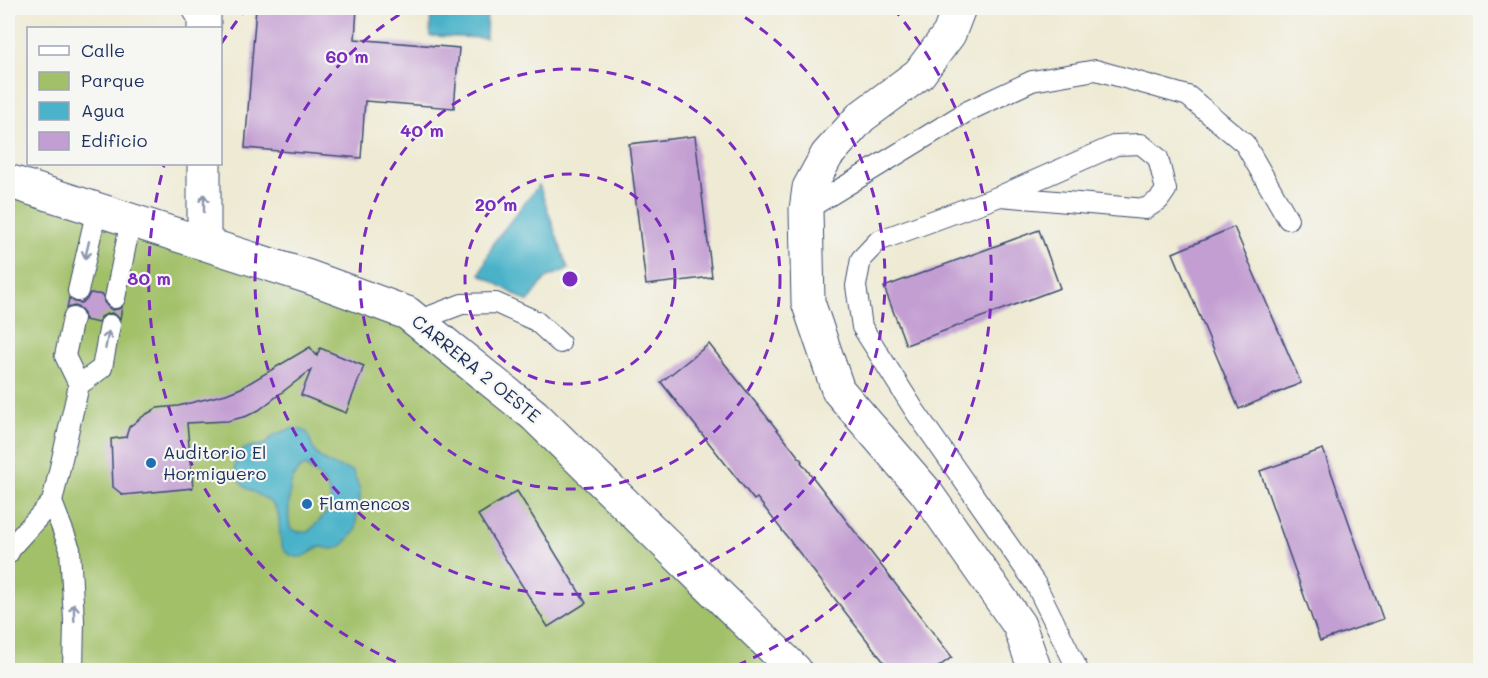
<svg xmlns="http://www.w3.org/2000/svg" width="1488" height="678" font-family="Mali,sans-serif">
<style>
.green{fill:#a1c068;stroke:#5e7863;stroke-width:1.5}
.water{fill:#4ab2c9;stroke:#327094;stroke-width:1.5;fill-rule:evenodd}
.building{fill:#c39ed2}
.lines{fill:none;stroke-linecap:round;stroke-linejoin:round}
.service-casing{stroke:#3b4b70;stroke-width:22}
.minor-casing{stroke:#3b4b70;stroke-width:35}
.tertiary-casing{stroke:#3b4b70;stroke-width:35}
.service{stroke:#fff;stroke-width:20}
.minor{stroke:#fff;stroke-width:33}
.tertiary{stroke:#fff;stroke-width:33}
.oneway{stroke:#8d97ae}
.ring{fill:none;stroke:#7b2cbf;stroke-width:3;stroke-dasharray:10 8}
.poi-dot{fill:#1f6fb2;stroke:#f6f6f2;stroke-width:2}
.labels{text-anchor:middle;stroke-width:4.5;stroke-linejoin:round;paint-order:stroke}
.street-label{font-size:18px;fill:#1b2f5e;stroke:#f6f6f2}
.poi-label{font-size:18px;fill:#1b2f5e;stroke:#f6f6f2;text-anchor:start}
.centre{fill:#7b2cbf;stroke:#f6f6f2;stroke-width:3}
.ring-label{font-size:18px;text-anchor:middle;font-weight:bold;fill:#7b2cbf;stroke:#f6f6f2;stroke-width:4.5;stroke-linejoin:round;paint-order:stroke}
</style>
<rect width="100%" height="100%" fill="#f6f6f2"/>
<filter id="ink" filterUnits="userSpaceOnUse"><feTurbulence type="fractalNoise" baseFrequency=".0167" numOctaves="2"/><feDisplacementMap in="SourceGraphic" scale="12" xChannelSelector="R" yChannelSelector="G"/><feConvolveMatrix kernelMatrix="1 2 1 2 8 2 1 2 1" color-interpolation-filters="sRGB"/></filter>
<filter id="wash" filterUnits="userSpaceOnUse"><feTurbulence type="fractalNoise" baseFrequency=".008" numOctaves="4" result="noise"/><feDisplacementMap in="SourceGraphic" scale="24" xChannelSelector="R" yChannelSelector="G"/><feGaussianBlur stdDeviation="1.35" result="paint"/><feColorMatrix in="noise" values="0 0 0 0 0 0 0 0 0 0 0 0 0 0 0 0 0 1.4 0 .05"/><feComposite in="paint" operator="in"/></filter>
<g filter="url(#wash)">
<rect width="100%" height="100%" fill="#eeead3"/>
<path class="green" d="M8,181L407,313L795,670H8Z"/>
<path class="water" d="M431,8H487L486,38L430,36Z
M539,185L568,269L546,278L528,302L480,274L494,242Z
M295,428L307,432C310,438 311,445 314,450C322,464 338,467 353,471L360,490V500L357,507L356,530L345,543L338,548L332,549L322,547L316,548C310,553 305,558 296,557C270,552 286,520 274,506C265,495 247,492 240,482C231,470 235,452 249,447C253,446 258,446 263,445C267,443 270,438 273,436C280,431 287,430 295,428ZM305,466C317,473 334,490 330,505C327,515 315,525 308,532H299L291,529C287,520 289,514 289,505C290,490 289,473 305,466Z"/>
<g id="blocks">
<path class="building" d="M256,8H357L355,39L459,48L454,108L365,101L361,158L245,148Z
M695,136L712,277L646,285L629,144Z
M1234,227L1301,383L1239,409L1173,253Z
M1039,230L1060,288L906,345L884,287Z
M90,293L103,295L104,302L108,307L112,310L118,309L122,307L120,319L117,316L112,313L107,314L101,317L98,323L85,320L84,314L81,309L75,306L67,308L69,298L75,302L81,303L87,299Z
M709,344L802,461L801,462L952,657L934,670H890L757,498L754,500L661,382Z
M310,347L317,356L320,348L364,366L346,413L301,395L311,370L259,410L247,416L228,421L187,423L193,488L123,495L113,487L111,439L126,437L129,427L145,415L157,408L178,406L226,394L241,388Z
M1323,449L1383,619L1320,641L1260,471Z
M517,491L586,603L548,627L478,515Z"/>
</g>
</g>
<g filter="url(#ink)">
<use href="#blocks" fill-opacity="0" stroke="#3b4b70" stroke-width="1.5"/>
<g class="lines">
<g class="service-casing">
<path id="service" d="M1000,196L1145,209L1159,200L1166,190L1158,158L1141,144L1116,145L1000,196L878,241L861,259L856,286L862,327L915,411L1035,583L1078,670
M806,210L968,111L1032,81L1096,70L1188,96L1245,144L1288,219
M78,291L97,209
M115,298L131,220
M417,321L462,304L496,303L536,321L560,343
M79,385L102,368L110,325
M52,502L70,549L74,620L73,670
M8,554L13,545L52,502L79,385L65,356L73,318"/>
</g>
<g class="minor-casing">
<path id="minor" d="M199,8L204,16V28
M959,8L949,34L919,74L861,117L827,155L809,188L806,210L808,302L838,390L925,491L1019,625L1035,670
M204,243V164"/>
</g>
<g class="tertiary-casing">
<path id="tertiary" d="M8,181L309,277L407,313L534,415L795,670"/>
</g>
<use href="#service" class="service"/>
<use href="#minor" class="minor"/>
<use href="#tertiary" class="tertiary"/>
</g>
<defs><path id="oneway-shaft" d="M-6 0H5M1.5-3L5.5 0L1.5 3" fill="none" stroke-width="1.6" stroke-linecap="round" stroke-linejoin="round" transform="scale(1.5)"/></defs>
<g class="oneway">
<use href="#oneway-shaft" transform="translate(204 203) rotate(-90)"/>
<use href="#oneway-shaft" transform="translate(87 250) rotate(103)"/>
<use href="#oneway-shaft" transform="translate(107 340) rotate(-80)"/>
<use href="#oneway-shaft" transform="translate(74 612) rotate(-92)"/>
</g>
</g>
<g class="ring">
<circle cx="570" cy="279" r="105"/>
<circle cx="570" cy="279" r="210"/>
<path d="M730 8A315 315 0 1 1 410 8"/>
<path d="M412 669A421 421 0 0 1 164 166M221 44A421 421 0 0 1 247 8M893 8A421 421 0 0 1 728 669"/>
</g>
<g class="poi-dot">
<circle cx="151" cy="463" r="6"/>
<circle cx="307" cy="504" r="6"/>
</g>
<g class="labels">
<g class="street-label">
<text transform="translate(476 369) rotate(39)" y="6">CARRERA 2 OESTE</text>
</g>
<g class="poi-label">
<text x="163" y="459">Auditorio El<tspan x="163" dy="21">Hormiguero</tspan></text>
<text x="319" y="510">Flamencos</text>
</g>
</g>
<circle cx="570" cy="279" r="9" class="centre"/>
<g class="ring-label">
<text x="347" y="63">60 m</text>
<text x="422" y="137">40 m</text>
<text x="496" y="211">20 m</text>
<text x="149" y="285">80 m</text>
</g>
<rect width="1488" height="678" fill="none" stroke="#f6f6f2" stroke-width="30"/>
<rect x="27" y="27" width="195" height="138" fill="#f6f6f2" stroke="#9ea6b7" stroke-width="1.5"/>
<rect x="39" y="46" width="30" height="9" fill="#ffffff" stroke="#9ea6b7" stroke-width="1.5"/>
<text x="81" y="57" font-size="18" fill="#1b2f5e">Calle</text>
<rect x="39" y="72" width="30" height="18" fill="#a1c068" stroke="#9ea6b7" stroke-width="1.5"/>
<text x="81" y="87" font-size="18" fill="#1b2f5e">Parque</text>
<rect x="39" y="102" width="30" height="18" fill="#4ab2c9" stroke="#9ea6b7" stroke-width="1.5"/>
<text x="81" y="117" font-size="18" fill="#1b2f5e">Agua</text>
<rect x="39" y="132" width="30" height="18" fill="#c39ed2" stroke="#9ea6b7" stroke-width="1.5"/>
<text x="81" y="147" font-size="18" fill="#1b2f5e">Edificio</text>
</svg>
